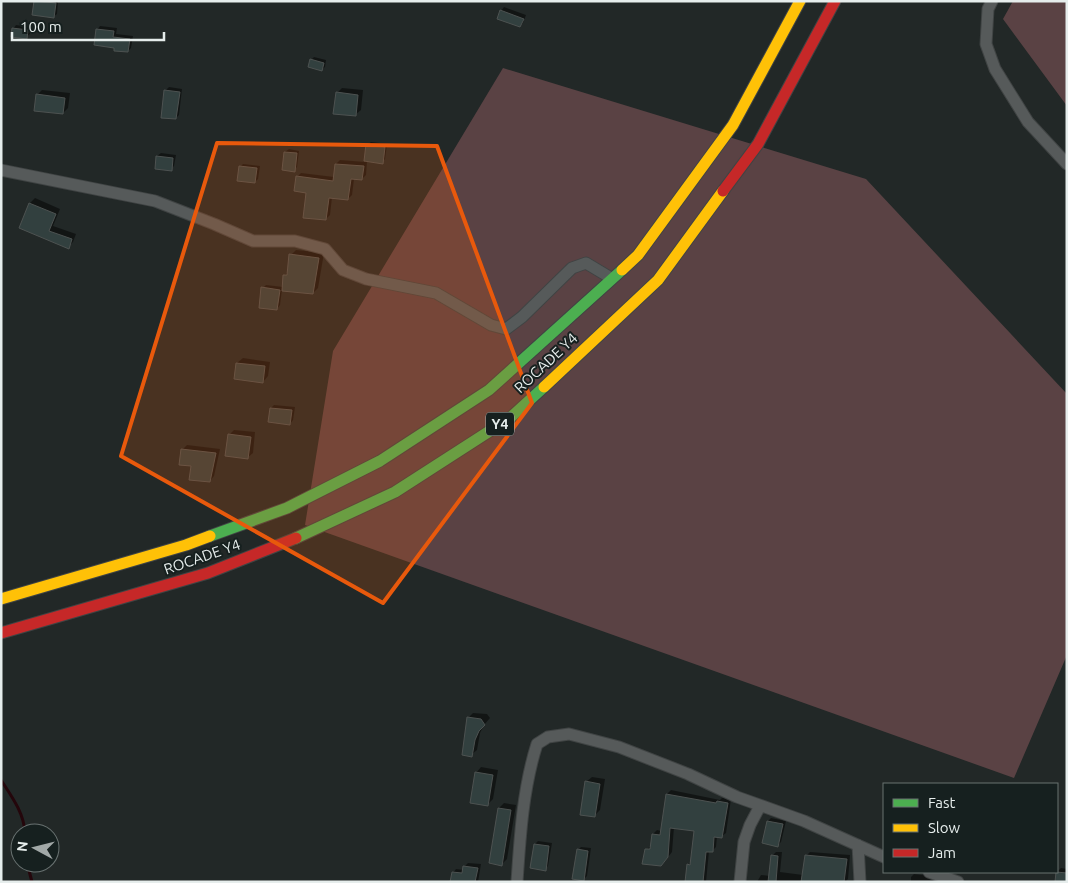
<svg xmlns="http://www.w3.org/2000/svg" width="1068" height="883" font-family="Ubuntu,sans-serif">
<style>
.grass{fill:#5a4244}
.shadow{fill:#0007}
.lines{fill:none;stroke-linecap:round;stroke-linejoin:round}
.stream{stroke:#24060b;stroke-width:3}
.building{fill:#32403f;stroke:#4d5251}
.street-casing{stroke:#404444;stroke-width:13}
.fast-casing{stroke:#404444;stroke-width:13}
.slow-casing{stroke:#404444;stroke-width:13}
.jam-casing{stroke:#404444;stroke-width:13}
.street{stroke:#565a5a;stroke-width:11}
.fast{stroke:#4caf50;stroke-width:11}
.slow{stroke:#ffc107;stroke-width:11}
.jam{stroke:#c62828;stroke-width:11}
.marked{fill:#e8590c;fill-opacity:0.2;stroke:#e8590c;stroke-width:4;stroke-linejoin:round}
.labels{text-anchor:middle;stroke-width:4;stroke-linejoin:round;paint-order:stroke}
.shield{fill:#16201f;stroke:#a8b0ae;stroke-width:1}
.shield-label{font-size:14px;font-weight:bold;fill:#e6edec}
.street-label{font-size:15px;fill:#e6edec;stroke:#16201f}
</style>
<rect width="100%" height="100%" fill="#222827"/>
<path class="grass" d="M1013,1H1067V106L1003,19Z
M503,68L866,179L1067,394V655L1014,778L305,525L333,351Z"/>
<path class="shadow" d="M35,1H58L57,14L53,17Z
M504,7L526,15L523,23L520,26L501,11Z
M16,25L30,27V34L26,37L13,29Z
M100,26L117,28L116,34L133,36L131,48L128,51L115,47L97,30Z
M314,57L326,60L325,67L321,70L311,60Z
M169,87L182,89L179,115L176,118L165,91Z
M342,88L363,90L361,110L355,115L337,93Z
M42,90L70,93L68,108L63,113L37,95Z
M371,142L387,144L385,159L382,162L367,161L366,175L362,179H354L352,195L348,199L332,197L330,215L326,219L297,177L301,173L334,177L336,164L340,160L365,162L367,145Z
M289,149L299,151L297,167L294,170L285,152Z
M161,153L176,155L174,166L171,169L157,156Z
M243,164L260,166L258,179L255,182L240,167Z
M35,198L60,209L53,226L76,234L73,242L68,247L20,227L30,203Z
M296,250L324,253L318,288L313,293L282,289L280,305L277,309L263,288L266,285L283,287L285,275L289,271L291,255Z
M243,358L270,362L268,376L263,382L237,363Z
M274,405L295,407L293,420L290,424L271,408Z
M234,430L255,432L253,453L247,458L229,435Z
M187,445L220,449L214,476L210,481L192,465L182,450Z
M473,713L487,714L490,718L484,725L480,733L477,750L471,755L468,718Z
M481,767L498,770L493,799L488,804L476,773Z
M592,777L605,779L600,810L594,816L586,782Z
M671,790L720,800L722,798L731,799L726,833L722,836H717L716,847L712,851H709L706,882H687L688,865L692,861L696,830L674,827L672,852L665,861L646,850L652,845L653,834L657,830L661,831L667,794Z
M504,803L516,805L507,859L502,864L499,808Z
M771,818L786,821L781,842L778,845L768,821Z
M538,841L552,843L548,866L545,869L535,844Z
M581,847L591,848L587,876L583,880L578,850Z
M776,852H782L780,872L803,875L806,856L810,852L850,855L848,879L845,882H757L761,875L770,876L772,856Z
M468,863L481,864L478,882H451L453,873L456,869L464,870L465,866Z
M1061,868L1067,869V882L1057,872Z
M914,874L930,876L942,882H911V877Z"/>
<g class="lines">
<path class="stream" d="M1,780C12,797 24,813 25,833
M27,863L32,882"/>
</g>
<path class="building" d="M34,1L56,3L54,18L32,15Z
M500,10L524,19L520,27L497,19Z
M12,28L28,30L27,39L11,37Z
M96,29L114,31L113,37L130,39L128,52L114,51V48L94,45Z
M310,59L324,63L322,71L308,67Z
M164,90L180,92L176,119L161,118Z
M336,92L358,95L356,116L333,114Z
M36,94L65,98L63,114L34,111Z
M366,144L385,147L383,164L364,161Z
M284,152L297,153L295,172L282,170Z
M156,156L173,158L172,171L155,169Z
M335,164L364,166L362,180L351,179L348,200L329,198L326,220L303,218L306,193L294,191L296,176L333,181Z
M239,166L257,168L255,183L237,181Z
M29,203L56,214L49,231L72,239L69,249L19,228Z
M289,254L319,258L313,294L282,291L283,275H287Z
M261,287L280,290L277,310L259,308Z
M236,363L265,366L263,383L234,379Z
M270,408L292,410L290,425L268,422Z
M228,434L251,437L248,459L225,456Z
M181,449L216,453L210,482L189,480L191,466L179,465Z
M467,717L481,719L485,725L479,731L475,740L472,757L462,755Z
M475,772L493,775L488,806L470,803Z
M585,781L600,784L595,817L580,815Z
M666,794L716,803L717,801L728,803L722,838L714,837L713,852H706L703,882H685L687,864L690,865L694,831L670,828L668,857L661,866L642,864L645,849H650L652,834L660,835Z
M498,808L511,810L502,866L489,863Z
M767,821L783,824L778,847L762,843Z
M534,844L549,846L546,871L530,868Z
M577,849L588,851L584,881L572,879Z
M771,855L778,856L776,882H768Z
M805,855L847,859L844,882H801Z
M463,866L478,868L475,882H450L452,872L462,873Z
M1056,872L1067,873V882H1055Z"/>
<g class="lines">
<g class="street-casing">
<path id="street" d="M992,1L988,9L986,44L995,69L1028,122L1067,164
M1,170L155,201L214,224L253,241H295L325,249L343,270L366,279L436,293L491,325L506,329L522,317L572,268L586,263L611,278
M858,845L860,882
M929,872L958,882
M517,882C520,836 523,788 537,744L548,737L569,734L619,747L688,774L737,797L804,821L884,857
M740,882L744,842L750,825L760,806"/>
</g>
<g class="fast-casing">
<path id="fast" d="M210,536L287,508L380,461L489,390L622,270
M296,538L395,492L510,418L544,387"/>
</g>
<g class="slow-casing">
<path id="slow" d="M622,270L638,255L733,125L800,1
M544,387L658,280L723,191
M1,599L186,545L210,536"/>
</g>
<g class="jam-casing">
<path id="jam" d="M723,191L758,144L835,1
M1,633L208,573L296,538"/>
</g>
<use href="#street" class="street"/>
<use href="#fast" class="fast"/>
<use href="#slow" class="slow"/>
<use href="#jam" class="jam"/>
</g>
<path class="marked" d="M217,143L437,146L532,403L383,603L121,456Z"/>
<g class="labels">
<rect class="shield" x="486" y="412.5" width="28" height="23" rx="4"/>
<g class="shield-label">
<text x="500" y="429">Y4</text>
</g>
<g class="street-label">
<text transform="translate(546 363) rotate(-43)" y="5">ROCADE Y4</text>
<text transform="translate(202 557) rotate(-19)" y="5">ROCADE Y4</text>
</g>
</g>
<rect width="1068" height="883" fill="none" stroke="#e6edec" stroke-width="5"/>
<rect x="883" y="783" width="175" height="90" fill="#16201f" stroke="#697271"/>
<rect x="893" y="799" width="25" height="8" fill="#4caf50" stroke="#697271"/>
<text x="928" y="808" font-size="15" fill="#e6edec">Fast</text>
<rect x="893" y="824" width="25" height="8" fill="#ffc107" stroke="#697271"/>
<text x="928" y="833" font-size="15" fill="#e6edec">Slow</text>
<rect x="893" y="849" width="25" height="8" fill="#c62828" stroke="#697271"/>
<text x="928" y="858" font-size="15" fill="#e6edec">Jam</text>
<g transform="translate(35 848) rotate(277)"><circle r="24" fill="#16201f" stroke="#697271"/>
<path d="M0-4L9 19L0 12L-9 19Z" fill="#a1a8a7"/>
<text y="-8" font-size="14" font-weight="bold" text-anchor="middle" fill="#e6edec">N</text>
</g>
<path d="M12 32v8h152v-8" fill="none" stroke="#e6edec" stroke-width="2.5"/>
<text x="20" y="32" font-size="15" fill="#e6edec" stroke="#16201f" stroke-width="4" paint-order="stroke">100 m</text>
</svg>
